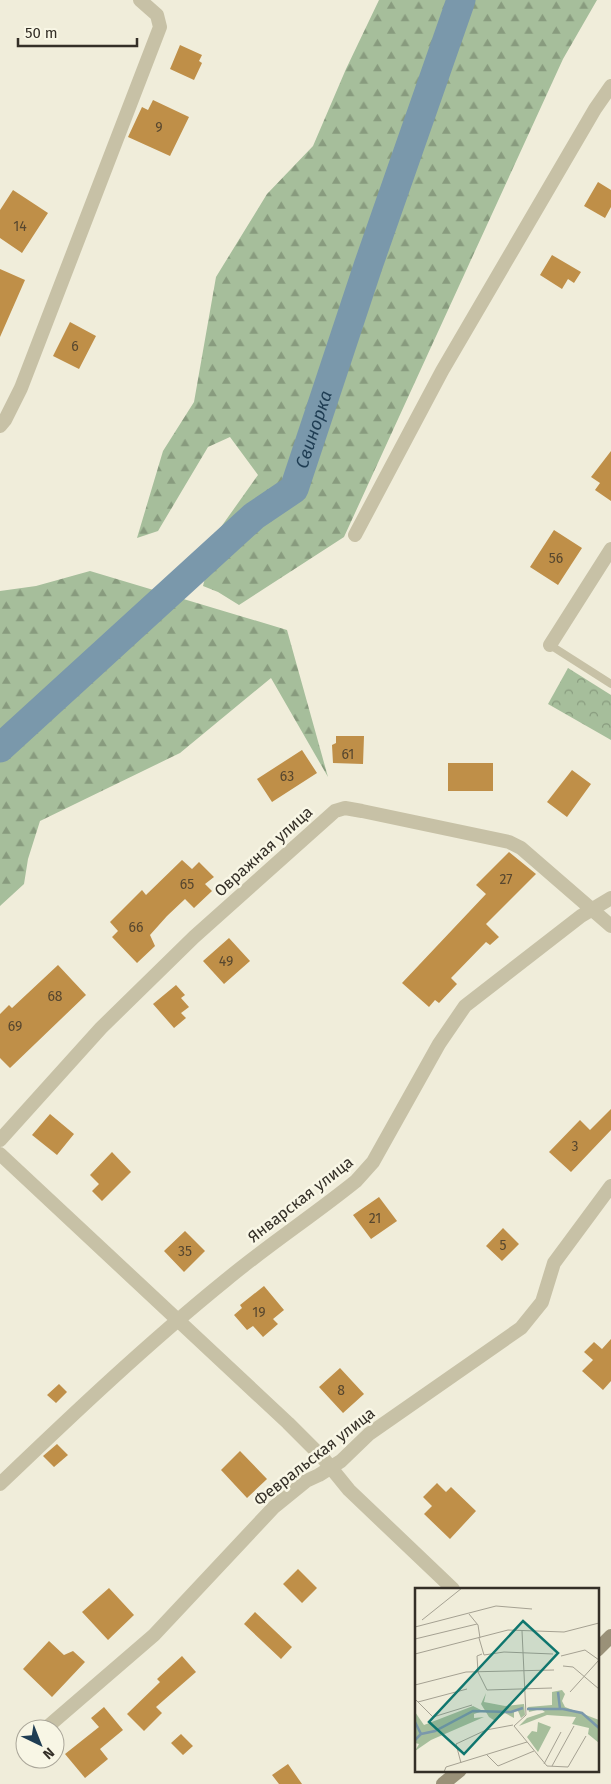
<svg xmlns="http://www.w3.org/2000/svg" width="611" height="1784" font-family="'Fira Sans',sans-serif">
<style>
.forest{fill:url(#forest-firs)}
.park{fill:url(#park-crowns)}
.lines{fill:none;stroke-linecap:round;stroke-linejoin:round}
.river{stroke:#7a98ab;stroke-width:29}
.building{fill:#bf8f48}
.service{stroke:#c7c1a6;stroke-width:8}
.minor{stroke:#c7c1a6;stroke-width:14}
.secondary{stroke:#9a9178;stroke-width:14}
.labels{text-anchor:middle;stroke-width:5;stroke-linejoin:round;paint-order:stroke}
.number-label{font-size:14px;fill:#57472f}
.street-label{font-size:16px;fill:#342f27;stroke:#f8f6e5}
.water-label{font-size:18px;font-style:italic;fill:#1f3d53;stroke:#f8f6e5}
.inset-river{fill:none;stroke:#7a98ab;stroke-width:2.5}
.inset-road{fill:none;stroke:#a5a192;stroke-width:1}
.view{fill:#0f766e;fill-opacity:0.15;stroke:#0f766e;stroke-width:2.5}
.inset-edge{fill:none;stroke:#342f27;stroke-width:2.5}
</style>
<defs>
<pattern id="forest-firs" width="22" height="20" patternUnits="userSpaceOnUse" patternTransform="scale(1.25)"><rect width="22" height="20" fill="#a6be9b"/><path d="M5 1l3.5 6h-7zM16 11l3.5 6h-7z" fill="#889b7e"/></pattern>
<pattern id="park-crowns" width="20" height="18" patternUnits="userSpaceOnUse" patternTransform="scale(1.25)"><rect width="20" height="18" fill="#a6be9b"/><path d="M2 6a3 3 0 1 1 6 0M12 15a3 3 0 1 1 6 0" fill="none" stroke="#889b7e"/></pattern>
</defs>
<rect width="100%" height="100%" fill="#f0edda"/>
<path class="forest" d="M379,0H597L563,59L344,537L239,605L218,592L203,586L216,534L258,475L230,437L208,447L158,531L137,538L163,451L194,402L216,277L267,194L313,146L346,69Z
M90,571L287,630L328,777L271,678L180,753L40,821L28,859L24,884L0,906V591L36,586Z"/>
<path class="park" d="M568,668L611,695V740L548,704Z"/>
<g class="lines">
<path class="river" id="s1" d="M0,748L254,516L294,489L368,266L461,0"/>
</g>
<path class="building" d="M180,45L202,55L199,61L202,63L194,80L170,69Z
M153,100L189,117L170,156L128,137L142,107L148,110Z
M598,182L611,190V207L605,218L584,206Z
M13,190L48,213L22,253L0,238V210Z
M552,255L581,272L574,283L568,279L562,289L540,275Z
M0,269L25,280L0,337Z
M70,322L96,336L79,369L53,356Z
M611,451V501L595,490L600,483L591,477Z
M554,530L582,548L558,585L530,567Z
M336,736H364L363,764L333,763L332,745L336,743Z
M302,750L317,773L272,802L257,779Z
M448,763H493V791H448Z
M572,770L591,784L567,817L547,802Z
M509,852L536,874L486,924L499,937L490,945L486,942L451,978L457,984L439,1003L435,1000L429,1007L402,983L486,894L476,885Z
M182,860L192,869L199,862L214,877L205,884L212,891L194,908L185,899L167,916L150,935L155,946L137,963L112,937L118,931L110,922L142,890L146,895Z
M229,938L250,961L224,984L203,961Z
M58,965L86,995L10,1068L0,1058V1014L9,1005L12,1008Z
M176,985L185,995L181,998L189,1007L181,1013L186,1018L174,1028L153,1004Z
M611,1109V1130L571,1172L549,1152L580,1120L590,1130Z
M50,1114L74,1134L57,1155L32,1135Z
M112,1152L131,1172L102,1201L92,1191L99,1184L90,1175Z
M379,1197L397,1221L371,1239L353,1215Z
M503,1228L519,1244L502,1261L486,1246Z
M185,1231L205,1251L184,1272L164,1251Z
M264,1286L284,1310L273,1319L278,1324L263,1337L253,1326L247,1330L234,1315L242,1308L240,1305Z
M611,1339V1381L603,1390L582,1371L593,1360L584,1352L594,1342L602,1349Z
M340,1368L364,1394L343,1413L319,1387Z
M59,1384L67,1392L56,1403L47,1395Z
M57,1444L68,1455L54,1467L43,1456Z
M240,1451L267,1479L247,1498L221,1470Z
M437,1483L446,1492L451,1487L476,1511L450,1539L424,1514L432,1506L423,1497Z
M298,1569L317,1588L302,1603L283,1584Z
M109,1588L134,1615L108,1640L82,1612Z
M255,1612L292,1647L281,1659L244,1624Z
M49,1641L64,1655L73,1651L85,1662L52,1697L23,1669Z
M182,1656L196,1672L156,1707L162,1713L144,1731L127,1714L160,1682L157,1679Z
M104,1707L123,1730L100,1749L108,1759L85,1778L65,1754L99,1727L91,1718Z
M181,1734L193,1746L183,1755L171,1743Z
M288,1764L302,1784H279L272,1775Z"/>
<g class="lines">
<path class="service" d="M550,645L611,684"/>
<path class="minor" d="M0,426L5,420L21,388L160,27L157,15L140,0
M355,535L442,371L595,109L611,86
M550,645L611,549
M0,1140L101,1028L194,937L335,811L345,808L362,811L509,842L521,848L611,926
M0,1154L288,1423L323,1458L349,1490L453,1589
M0,1484C73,1414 147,1344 226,1280C268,1245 314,1215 356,1181L373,1162L439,1044L465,1006L581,916L611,898
M45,1729L154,1635L274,1507L306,1481L319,1475L341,1461L369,1434L521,1328L542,1302L554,1263L611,1186"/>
<path class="secondary" d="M597,1650L611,1636
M443,1784L460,1770"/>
</g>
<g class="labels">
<g class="number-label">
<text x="159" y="132">9</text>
<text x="20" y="231">14</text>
<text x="75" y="351">6</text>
<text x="556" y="563">56</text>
<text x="348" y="759">61</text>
<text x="287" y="781">63</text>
<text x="506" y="884">27</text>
<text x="187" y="889">65</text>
<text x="136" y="932">66</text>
<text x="226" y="966">49</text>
<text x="55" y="1001">68</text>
<text x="15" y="1031">69</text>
<text x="575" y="1151">3</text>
<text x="375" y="1223">21</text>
<text x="503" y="1250">5</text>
<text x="185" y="1256">35</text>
<text x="259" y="1317">19</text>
<text x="341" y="1395">8</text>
</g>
<g class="street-label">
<text transform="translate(263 851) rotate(-42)" y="6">Овражная улица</text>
<text transform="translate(300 1199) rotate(-38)" y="6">Январская улица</text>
<text transform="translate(314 1456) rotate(-38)" y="6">Февральская улица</text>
</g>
<g class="water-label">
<text dy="6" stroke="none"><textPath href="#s1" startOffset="455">Свинорка</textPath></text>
</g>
</g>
<g transform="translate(415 1588)">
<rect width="184" height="184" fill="#f0edda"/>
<path d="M147,102L150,106L147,113L150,119L184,132V155L173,146L174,140L157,136L161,129L132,127L104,138L112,130L130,124L126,121L114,124L113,119L137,117V104ZM71,105L69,114L90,118L109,116L110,127L106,130L103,123H99V130L90,125L80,133L74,129L66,116ZM58,118L68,123L59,126V130L69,129L16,152L0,163L4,156L0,155V124L9,137ZM123,134L136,139L123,164L112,149L117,143L122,144Z" fill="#a6be9b"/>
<path class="inset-river" d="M143,104L145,121M112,121H148L167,125L184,140M0,134L6,146L0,152M6,146L20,143L58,123L96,124L108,120"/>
<path class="inset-road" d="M54,26L63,37L65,50M7,32L47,0M0,39L81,18L117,21M107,43L111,127L99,138L132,178L153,179L171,148M64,50L69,67L89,64L138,66M0,51L62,36M0,66L93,42L149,44L184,35M67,66L62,68L63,84L72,102L137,100M146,68L170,62L184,72M148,78L158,79L184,101M0,97L51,84L139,82M155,104L184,72M0,111L18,129L57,117M3,114L52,101M72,167L83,178L119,163M46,175L41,156L71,142L98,137M129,176L146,144M137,178L159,138M29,184L31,179L112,154"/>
<path class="view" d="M108,33L143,65L49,166L14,134Z"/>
<rect width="184" height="184" class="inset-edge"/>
</g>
<g transform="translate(40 1744) rotate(137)"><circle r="24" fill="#f8f6e5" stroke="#aaa699"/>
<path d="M0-4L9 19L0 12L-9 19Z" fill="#1f3d53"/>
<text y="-8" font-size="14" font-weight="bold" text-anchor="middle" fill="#342f27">N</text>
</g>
<path d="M18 38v8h119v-8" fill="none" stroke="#342f27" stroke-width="2.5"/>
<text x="25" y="38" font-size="15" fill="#342f27" stroke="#f8f6e5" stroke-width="4" paint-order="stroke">50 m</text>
</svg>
